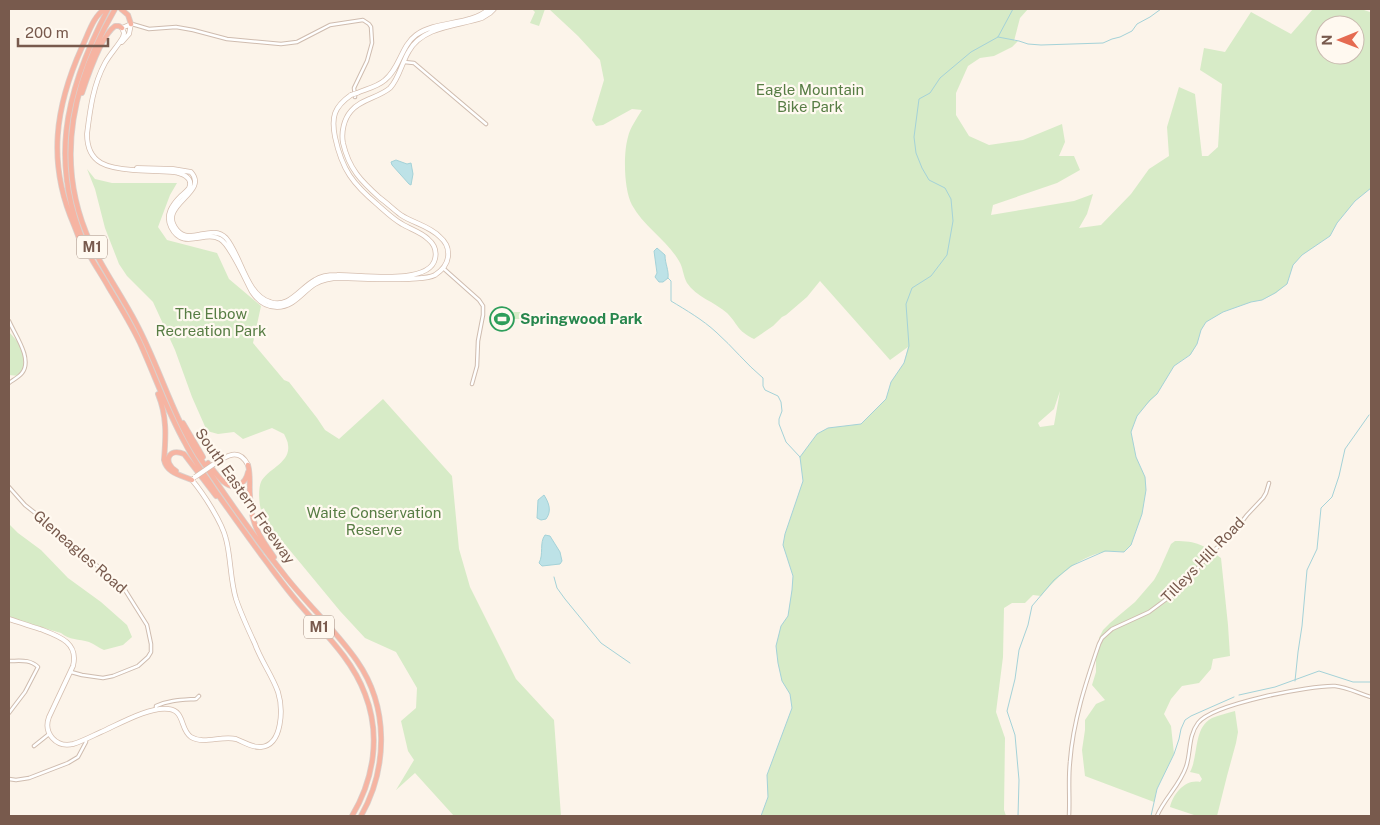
<svg xmlns="http://www.w3.org/2000/svg" width="1380" height="825" font-family="'Public Sans',sans-serif">
<style>
.green{fill:#d7ebc7;fill-rule:evenodd}
.water{fill:#bde2e7;stroke:#a4d2d8}
.lines{fill:none;stroke-linecap:round;stroke-linejoin:round}
.stream{stroke:#a4d2d8;stroke-width:1}
.street-casing{stroke:#cfbcaf;stroke-width:4.5}
.secondary-casing{stroke:#d5beaf;stroke-width:5.5}
.highway-casing{stroke:#d9d1cd;stroke-width:6}
.street{stroke:#fff;stroke-width:2.5}
.secondary{stroke:#fff;stroke-width:4}
.highway{stroke:#f6b4a2;stroke-width:4.5}
.secondary-bridge-casing{stroke:#d5beaf;stroke-width:5.5;stroke-linecap:butt}
.secondary-bridge{stroke:#fff;stroke-width:4}
.labels{text-anchor:middle;stroke-width:4.5;stroke-linejoin:round;paint-order:stroke}
.shield{fill:#fff9f0;stroke:#a08a7e;stroke-width:1}
.shield-label{font-size:14px;font-weight:bold;fill:#785a4d}
.park-label{font-size:15px;fill:#577d44;stroke:#fff9f0}
.leisure-label{font-size:15px;font-weight:bold;fill:#27864d;stroke:#fff9f0;text-anchor:start}
.street-label{font-size:15px;fill:#785a4d;stroke:#fff9f0}
</style>
<rect width="100%" height="100%" fill="#fcf4ea"/>
<path class="green" d="M532,9H545L539,26L530,23L535,12Z
M549,9H1028L1020,18L1014,41H1018L1012,47L994,56L980,58L968,66L956,93V115L969,136L989,145L1023,140L1062,124L1065,142L1059,156H1074L1080,170L1057,183L993,205L991,215L1074,201L1093,194L1087,214L1079,228L1101,225L1131,194L1149,169L1169,156L1167,127L1179,87L1195,94L1202,156H1208L1218,147L1222,84L1200,70L1204,48L1225,52L1251,12L1291,34L1313,9H1361L1370,12L1371,9V188L1355,201L1337,223L1330,236L1302,255L1293,265L1287,284L1276,293L1262,300L1251,302L1223,312L1206,322L1201,330L1197,344L1191,354L1174,366L1157,394L1146,405L1137,416L1131,432L1136,457L1145,477L1146,490L1142,514L1131,545L1124,552C1118,552 1110,550 1104,552C1078,557 1058,576 1041,596L1033,595L1025,603H1012L1004,608L1003,657L996,712L1005,738L1004,810L1006,816H761L768,797L767,775L792,708L790,694L782,681L778,663L776,646L781,626L788,616L792,590L793,576L783,545L785,534L803,481L800,457L817,434L828,428L861,424L886,399L891,382L904,363L908,347L890,360L820,281L807,297L786,315L782,317L773,326L754,339C737,331 738,324 727,313C715,302 696,297 687,283C683,276 683,267 679,261C667,240 644,227 632,205C624,190 623,154 628,137C630,128 637,118 642,110L632,109L603,125L596,126L592,120L604,80L600,60L578,36ZM1325,25H1355V55H1325ZM1060,391L1054,425L1040,427L1038,423L1054,409Z
M87,169L95,179L112,183H177L170,195L158,227L167,240L217,253L229,279L261,306L253,343L284,380L289,382L317,418L325,430L339,439L383,399L452,476L459,549L470,587L516,679L554,720L561,816H454L415,773L396,790L414,760L408,751L401,721L416,708L417,688L396,652L365,638L340,611L269,525L264,508L261,510C259,503 258,489 261,482C267,469 291,463 288,445C288,442 286,438 284,434L272,428L243,439L234,432L218,434L207,431L192,397L175,350L153,302L127,276L119,264L105,228L95,189Z
M513,312H528L527,319H513Z
M9,332C17,341 28,351 25,365C25,368 21,373 19,376L9,375Z
M9,524L18,533L41,550L68,578L101,602L127,625L132,637L123,645L104,650C99,648 94,644 89,642C79,639 69,640 61,633L20,621L9,616Z
M1175,541C1197,541 1204,545 1221,558L1228,625L1230,656L1213,659L1211,669L1199,683L1182,686L1171,699L1164,714L1171,726L1174,754L1157,789L1154,802L1085,776L1082,750L1085,730V720L1096,704L1105,700L1092,685L1096,672V653L1099,644V638L1103,630L1110,623L1135,602L1154,580L1159,571L1171,544Z
M1235,711L1238,732L1236,743L1227,776L1217,816H1197L1170,807C1173,794 1185,779 1200,782L1202,779L1199,774L1190,772C1199,755 1193,728 1212,718C1219,715 1228,713 1235,711Z"/>
<path class="water" d="M396,160L407,164L411,163L413,174L411,185L409,184L392,165L391,162Z
M657,248L665,255C665,264 669,270 668,278L663,282H659L655,277L657,273L654,251Z
M544,495C549,503 552,511 546,519L541,520L537,518L538,500Z
M545,535L550,536L560,552L562,561L560,564L542,566L539,563C544,554 539,543 545,535Z"/>
<g class="lines">
<path class="stream" d="M998,37L1019,41L1028,44L1041,45L1103,43L1112,39L1120,37L1132,31L1137,24L1150,17L1161,9
M668,278L671,281V301C686,310 703,320 716,332C733,347 746,364 763,378V386L765,390L778,396L781,402L782,411L779,419V424L786,442L800,457L803,481L785,534L783,545L793,576L792,590L788,616L781,626L776,646L778,663L782,681L790,694L792,708L767,775L768,797L761,816
M800,457L817,434L828,428L861,424L886,399L891,382L904,363L909,346L906,304L912,288L931,276L947,255L953,221L951,199L945,188L929,180L922,168L916,153L914,137L919,99L930,93L940,78L971,52L998,37L1013,9
M554,577L557,588L565,599L601,643L630,663
M1295,681L1298,652L1302,626L1307,570L1317,549L1321,508L1332,497L1339,476L1345,449L1369,415
M1239,695L1275,687L1319,671L1353,682H1371
M1018,816L1019,780L1015,735L1007,711L1015,679L1019,650L1028,625L1032,606L1054,580L1071,566L1105,551L1124,552L1131,545L1142,514L1146,490L1145,477L1136,457L1131,432L1137,416L1150,400L1157,394L1174,366L1190,355L1197,344L1201,330L1206,322L1223,312L1251,302L1262,300L1275,293L1287,284L1293,265L1302,255L1330,236L1337,223L1355,201L1371,188
M1151,816L1157,789L1174,754L1179,739L1181,729L1185,720L1191,716L1234,697"/>
<g class="street-casing">
<path id="street" d="M132,24L149,29L176,27L193,30L227,39L281,44L297,42L330,25L363,20L369,24L371,27L372,43L367,61L354,88L355,97
M404,62L414,63L486,124
M443,268L479,300L483,306V315L478,341L477,366L472,384
M9,321C15,335 33,359 22,373C19,377 13,380 9,383
M9,487L25,505L49,524L125,590L147,625L151,644V652L148,657L138,666L113,676L103,678L82,675L71,672
M9,661C20,661 30,659 38,667L25,692L9,713
M156,710V706C169,700 181,700 196,699L199,696
M34,746L49,734
M9,779L16,780L29,778L68,763L78,757L86,742V740
M1069,816C1070,798 1068,780 1070,762C1073,721 1086,682 1099,644L1102,638L1112,629L1149,612L1176,592L1213,551L1230,537L1247,515L1263,498L1266,493L1269,483
M1157,816C1164,799 1180,785 1186,767C1191,753 1188,736 1198,723C1212,704 1311,685 1335,686C1347,687 1360,694 1371,697"/>
</g>
<g class="secondary-casing">
<path id="secondary" d="M131,24L122,28L124,33L123,37C118,46 110,54 105,63C93,85 90,110 87,134C87,165 109,168 133,170C147,171 160,171 173,172C181,173 194,177 189,188C187,191 183,194 181,196C172,205 165,215 171,227C183,251 204,230 220,239C230,244 246,281 252,292C258,301 266,307 277,307C294,307 302,292 315,284C323,279 332,278 341,278C363,279 386,280 409,279C417,278 427,279 435,275C441,271 447,265 448,257C449,249 446,242 440,237C430,226 413,223 401,215C394,210 387,203 380,198C361,181 349,169 343,143C341,132 344,119 351,111C361,99 378,98 390,88C399,79 402,62 409,51C423,26 458,26 482,18L490,13L494,9
M122,42L129,34L131,24
M357,93C366,89 377,87 385,80C400,68 401,46 416,35C437,20 469,26 489,9
M137,168L173,169L191,172C210,193 156,205 177,230C190,246 212,223 226,238C241,255 246,295 270,302C289,309 300,288 315,280C321,276 329,275 337,275C358,274 429,286 435,259C437,251 434,244 428,239C421,232 410,229 402,224C393,219 386,212 378,205C353,184 342,170 335,137C331,117 334,107 351,95
M214,464C226,456 239,447 248,465
M9,619C19,622 29,626 40,629C58,636 79,642 73,666L49,717C43,733 56,748 73,744C83,741 92,736 101,732C119,724 150,706 169,709C185,711 180,730 191,737C204,745 222,735 236,739C244,742 252,748 261,747C283,745 283,708 278,692C272,675 261,661 255,644C248,629 241,614 236,599C230,579 231,558 226,539C222,522 203,493 192,480L193,479"/>
</g>
<g class="highway-casing">
<path id="highway" d="M108,9C64,93 47,167 90,256C96,267 103,277 109,288C120,306 131,324 140,343C155,376 167,411 185,443C193,459 204,474 214,489C230,512 246,534 262,556C275,573 287,590 301,606C325,634 352,659 365,694C381,735 374,779 352,816
M115,9C72,83 53,163 91,244C104,271 122,296 136,323C159,366 172,414 198,455C226,497 255,538 286,577C309,606 336,631 357,661C389,707 388,768 361,816
M121,9L128,15L131,24
M82,93C87,78 102,35 115,26H119L122,28
M83,246C79,240 77,232 74,225C47,163 55,107 82,47C88,35 93,16 105,9
M158,394C167,416 166,436 164,460C167,473 180,475 192,480
M183,423L203,457
M208,463C215,472 226,491 239,485C245,482 247,477 248,472
M248,465C251,475 249,486 250,496C251,524 259,536 274,557
M176,471C162,462 169,447 184,454L216,496"/>
</g>
<use href="#street" class="street"/>
<use href="#secondary" class="secondary"/>
<use href="#highway" class="highway"/>
<g class="secondary-bridge-casing">
<path id="secondary-bridge" d="M351,95L357,93
M195,477L214,464"/>
</g>
<use href="#secondary-bridge" class="secondary-bridge"/>
</g>
<defs>
<g id="stadium-ring" transform="scale(1.25)"><circle r="9.5" fill="#fff9f0" stroke="#2e9e5b" stroke-width="1.5"/><path d="M0-5a6.5 5 0 1 0 0 10a6.5 5 0 1 0 0-10ZM-3.5-1.8h7v3.6h-7Z" fill="#2e9e5b"/></g>
</defs>
<g fill-rule="evenodd">
<use href="#stadium-ring" x="502" y="319"/>
</g>
<g class="labels">
<g class="shield">
<rect x="77" y="235.5" width="30" height="23" rx="4"/>
<rect x="304" y="615.5" width="30" height="23" rx="4"/>
</g>
<g class="shield-label">
<text x="92" y="252">M1</text>
<text x="319" y="632">M1</text>
</g>
<g class="park-label">
<text x="810" y="95">Eagle Mountain<tspan x="810" dy="17">Bike Park</tspan></text>
<text x="211" y="319">The Elbow<tspan x="211" dy="17">Recreation Park</tspan></text>
<text x="374" y="518">Waite Conservation<tspan x="374" dy="17">Reserve</tspan></text>
</g>
<g class="leisure-label">
<text x="520" y="324">Springwood Park</text>
</g>
<g class="street-label">
<text transform="translate(245 496) rotate(55)" y="5">South Eastern Freeway</text>
<text transform="translate(80 552) rotate(41)" y="5">Gleneagles Road</text>
<text transform="translate(1203 560) rotate(-46)" y="5">Tilleys Hill Road</text>
</g>
</g>
<rect width="1380" height="825" fill="none" stroke="#785a4d" stroke-width="20"/>
<g transform="translate(1340 40) rotate(269)"><circle r="24" fill="#fff9f0" stroke="#c9b9af"/>
<path d="M0-4L9 19L0 12L-9 19Z" fill="#e56b51"/>
<text y="-8" font-size="14" font-weight="bold" text-anchor="middle" fill="#785a4d">N</text>
</g>
<path d="M18 38v8h90v-8" fill="none" stroke="#785a4d" stroke-width="2.5"/>
<text x="25" y="38" font-size="15" fill="#785a4d" stroke="#fff9f0" stroke-width="4" paint-order="stroke">200 m</text>
</svg>
